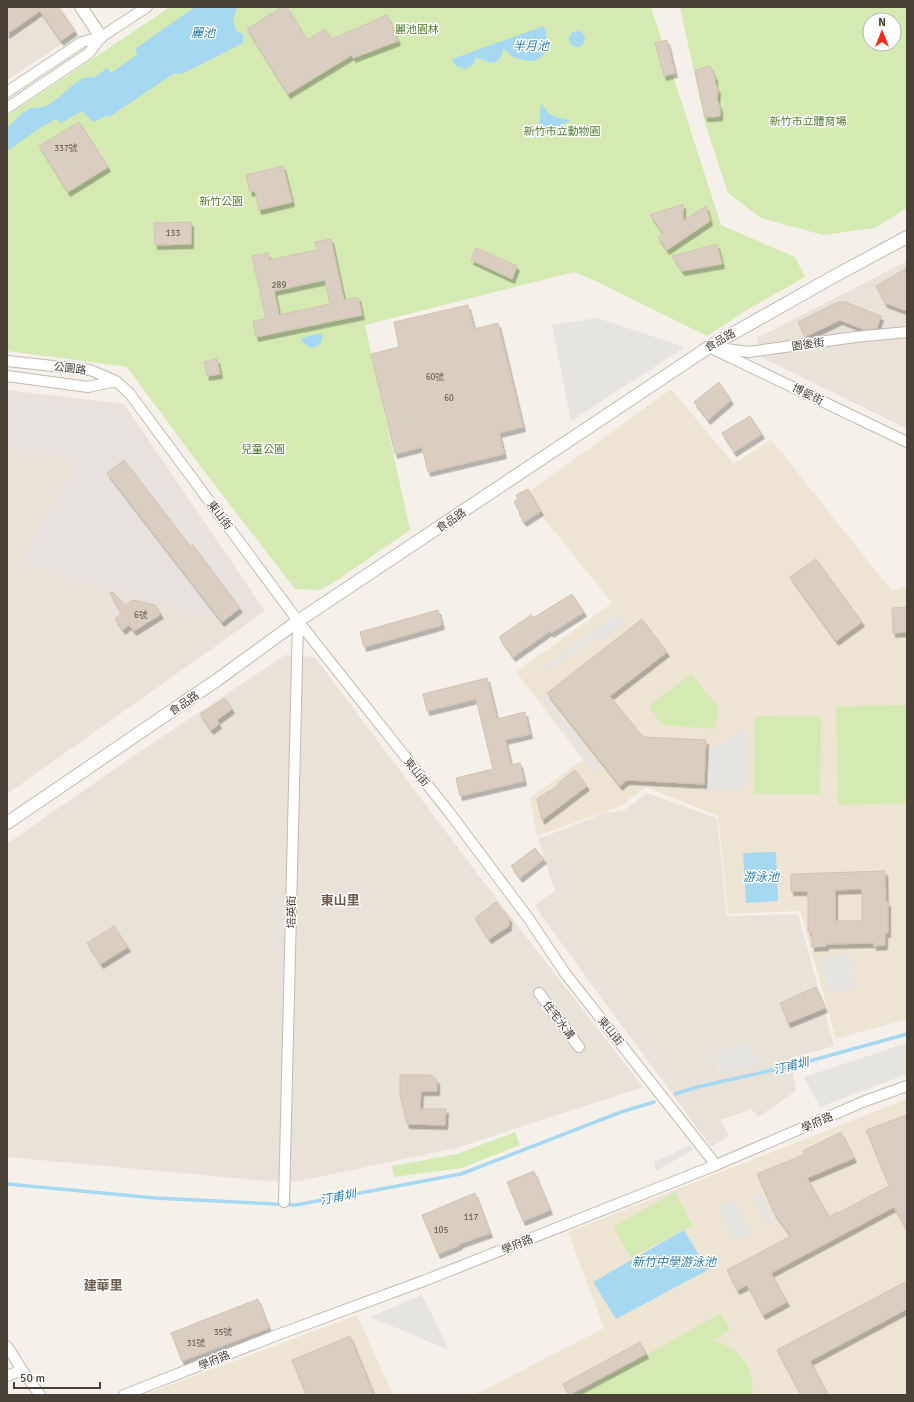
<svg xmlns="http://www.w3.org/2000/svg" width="914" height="1402" font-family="Signika,'Noto Sans TC',sans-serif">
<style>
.residential{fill:#e9e2d8}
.industrial{fill:#e8e2de}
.education{fill:#eee4d4}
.green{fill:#d5e9b2;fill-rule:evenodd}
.parking{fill:#e6e4e1}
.water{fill:#a6d9f1}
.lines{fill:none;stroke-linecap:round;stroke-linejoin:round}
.stream{stroke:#a6d9f1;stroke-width:3.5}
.building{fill:#dacec2;stroke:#d2c3b2;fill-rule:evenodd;filter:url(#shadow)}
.minor-casing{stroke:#c4baaf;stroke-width:12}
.tertiary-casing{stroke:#c4baaf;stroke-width:14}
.minor{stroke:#fff;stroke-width:10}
.tertiary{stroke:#fff;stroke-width:12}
.labels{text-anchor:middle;stroke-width:3;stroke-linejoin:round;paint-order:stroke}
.number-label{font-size:9px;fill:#6d645a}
.park-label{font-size:11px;fill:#507c29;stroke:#fff}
.street-label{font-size:11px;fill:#494138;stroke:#fff}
.water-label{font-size:12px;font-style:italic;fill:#2c7da6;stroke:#fff}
.quarter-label{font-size:13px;font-weight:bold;fill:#6c5e4f;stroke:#fff}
</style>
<defs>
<filter id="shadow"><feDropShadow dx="2.5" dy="4.5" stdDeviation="0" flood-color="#0004"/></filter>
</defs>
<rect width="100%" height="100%" fill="#f5f1ea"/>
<path class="residential" d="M7,7H61L78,33L7,80Z
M907,261V429L761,357L757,338Z
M7,390L124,404L265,611L7,794Z
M285,655L315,657L479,876L643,1087L456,1148L295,1182H278L7,1157V844L129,759Z
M647,793L717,818L727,916L798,914L834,1046L791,1058L796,1091L758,1117L751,1109L721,1120L729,1136L711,1147L543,918L535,905L555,891L538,839L607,812L623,811Z"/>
<path class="industrial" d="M7,395L124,410L258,607L233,625L20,564L78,460L7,448Z"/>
<path class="education" d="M671,389L734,464L771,439L892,591L907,586V1019L836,1039L800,911L728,914L718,816L646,787L619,807L537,836L530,798L583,759L516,672L612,603L525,495Z
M907,1099V1395H474L604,1328L568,1232Z
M357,1315L393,1395H143Z"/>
<path class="green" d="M170,7H651L721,225L795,257L805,277L747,310L707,336L598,282L574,272L365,325L410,530L333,583L319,590L295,589L197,462L127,367L7,351V116Z
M680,7H907V208L875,228L823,235L761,218L728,193L705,123ZM870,20H894V44H870Z
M691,674L718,706L715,729L662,725L649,706Z
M907,705V803L838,805L836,706Z
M755,716L821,717L820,794H754Z
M515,1132L520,1145L462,1168L394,1177L392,1166L457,1154Z
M675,1192L692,1225L631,1258L613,1227Z
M721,1313L730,1330L713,1340C742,1350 752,1364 753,1395H575Z"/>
<path class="parking" d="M597,318L685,347L571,421L552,325Z
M618,613L626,623L599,643L594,638L541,676L538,671Z
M544,693L600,768L595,773L540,696Z
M740,731L747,732L746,790H707V749L713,750Z
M848,952L858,987L830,995L820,959Z
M750,1043L756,1064L719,1072L714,1053Z
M907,1043V1074L820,1107L804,1077Z
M690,1145L693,1150L656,1171L654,1162Z
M759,1193L775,1222L768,1226L752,1197Z
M733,1199L752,1233L735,1242L716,1208Z
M422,1295L449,1350L370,1317Z"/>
<path class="water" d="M195,7H237L233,21L236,31L243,34V43L184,73L173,74L109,117L106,116L93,122L82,111L61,123L56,119L43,126L7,151V128L21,114L31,108L44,107L53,102L73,85L83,78L95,77L107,68L111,73L138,54L135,49Z
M544,26C545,30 547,34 547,38C549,57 536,65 519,59C513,58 508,52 503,49L502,55L498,61L490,63L476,57L473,65L465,69L456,66L452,59Z
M569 39a8 8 0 1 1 16 0a8 8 0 1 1-16 0Z
M541,103C550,117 555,118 571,120L538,139Z
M322,333V341C316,351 305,349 301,338Z
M776,852L778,901L746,903L743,853Z
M684,1230L708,1270L616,1319L593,1282Z"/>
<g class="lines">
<path class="stream" d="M675,1094L697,1087L795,1065L907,1034
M7,1184L155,1198L296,1205L461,1174L621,1112L654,1102"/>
</g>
<path class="building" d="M7,7H58L75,31L61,41L40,11L7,34Z
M282,7H287L307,40L325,29L332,39L387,15L398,41L353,58L352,55L288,94L247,29Z
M667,40L675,73L664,76L655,43Z
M710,66L715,77V83L718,90L717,100L720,108V116L712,117H705L695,70Z
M79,122L108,167L68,192L39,146Z
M283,166L292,202L259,210L255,191L250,192L246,175Z
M683,204V221L706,206L710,221L667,250L658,237L663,233L650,215Z
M191,222V244L155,245L154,223Z
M331,239L344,300L358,297L362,315L256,337L253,321L266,319L252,256L268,253L269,260L317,250L315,242ZM325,280L330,304L279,315L274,291Z
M717,244L722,264L682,271L672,256Z
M476,248L517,266L512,279L471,260Z
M907,268V311L885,303L876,286Z
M838,302H845L881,316L877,328L865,330L840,320L805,337L798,322Z
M468,305L474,329L498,323L523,427L499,433L504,454L428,472L422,447L395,454L371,354L399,347L394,322Z
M217,359L220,374L207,376L204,362Z
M719,382L731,400L708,420L694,402Z
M750,416L762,434L734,452L722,433Z
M124,460L191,547L193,545L240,608L222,622L107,473Z
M528,489L541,511L524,522L520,516L519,510L514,502L518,499L516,495Z
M816,559L862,622L836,641L790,577Z
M112,591L125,605L133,600L155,605L161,614L134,631L129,625L123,630L115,619L121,613L110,593Z
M572,594L584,612L551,633L550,631L513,657L499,637L531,615L533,618Z
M907,607V632L893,633L892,608Z
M438,610L442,625L364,647L360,632Z
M642,619L667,652L610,696L643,737L706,740L704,784L627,780L620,786L547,693Z
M487,678L497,719L525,712L530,734L505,740L511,765L520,763L524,781L460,796L456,778L493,769L476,699L427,711L423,694Z
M225,698L232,709L217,720L219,724L211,730L200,714Z
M575,770L587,786L542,820L537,799L557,786L558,783Z
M535,848L544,859L520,878L511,866Z
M885,871L886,902H888V933H885V945L874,946V943L826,944V946L812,947V932H808V891H791V874ZM862,889V921H835V890Z
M496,902L509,918V926L489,939L475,918Z
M114,926L128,947L101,964L87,943Z
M816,987L825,1008L788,1023L780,1003Z
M400,1075H431L437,1080V1091H421L420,1109H446L445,1125L407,1124L400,1095Z
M907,1115V1231L894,1207L771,1273L787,1302L763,1315L747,1285L737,1290L727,1270L791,1236L774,1213L757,1174L805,1154L803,1151L841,1132L854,1158L807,1178L829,1217L837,1212L838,1213L889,1186L866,1130Z
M534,1171L550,1210L523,1221L507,1182Z
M475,1193L490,1233L459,1244L460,1245L438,1254L422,1215Z
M907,1281V1309L810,1361L828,1395H801L777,1350Z
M258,1299L269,1328L182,1361L171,1333Z
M350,1336L374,1395H306L292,1360Z
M640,1342L646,1354L569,1395L563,1384Z"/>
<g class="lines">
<g class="minor-casing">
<path id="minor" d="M7,92L82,42L101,37L147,7
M7,108L89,53L101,37
M709,347L907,442
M718,348L749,352L855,337L907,332
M7,361L90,370L116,381L130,394L298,621L449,812L529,919L565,973L716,1165
M7,376L88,387L116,381
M539,993L579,1047
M284,1202L298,621
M7,1346L22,1370L40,1395
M7,1376L22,1370
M124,1395L277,1335L426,1280L716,1165L865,1101L907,1086"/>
</g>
<g class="tertiary-casing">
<path id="tertiary" d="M81,7L101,37
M7,823L217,680L298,621L709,347L831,278L907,237"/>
</g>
<use href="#minor" class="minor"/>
<use href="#tertiary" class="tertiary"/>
</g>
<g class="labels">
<g class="number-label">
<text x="66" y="151">337號</text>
<text x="173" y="236">133</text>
<text x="279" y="288">289</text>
<text x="435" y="380">60號</text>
<text x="449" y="401">60</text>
<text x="141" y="618">6號</text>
<text x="471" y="1220">117</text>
<text x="441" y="1233">105</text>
<text x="223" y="1335">35號</text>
<text x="196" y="1346">31號</text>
</g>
<g class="park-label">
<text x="417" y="33">麗池園林</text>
<text x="808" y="125">新竹市立體育場</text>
<text x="562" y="135">新竹市立動物園</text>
<text x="221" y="205">新竹公園</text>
<text x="263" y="453">兒童公園</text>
</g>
<g class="street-label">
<text transform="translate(720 340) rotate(-30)" y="4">食品路</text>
<text transform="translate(808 344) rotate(-8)" y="4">園後街</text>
<text transform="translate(70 368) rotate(7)" y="4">公園路</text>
<text transform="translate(808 394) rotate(26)" y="4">博愛街</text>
<text transform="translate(220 515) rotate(53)" y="4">東山街</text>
<text transform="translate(451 520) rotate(-34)" y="4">食品路</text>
<text transform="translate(184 703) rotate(-34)" y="4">食品路</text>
<text transform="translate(417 772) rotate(51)" y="4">東山街</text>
<text transform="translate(291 912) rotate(-89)" y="4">培英街</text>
<text transform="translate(559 1020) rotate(53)" y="4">住宅水溝</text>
<text transform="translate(611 1031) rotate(51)" y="4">東山街</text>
<text transform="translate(817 1122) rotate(-23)" y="4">學府路</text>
<text transform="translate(517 1244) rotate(-22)" y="4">學府路</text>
<text transform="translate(214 1360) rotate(-22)" y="4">學府路</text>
</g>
<g class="water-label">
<text x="203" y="37">麗池</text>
<text x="531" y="50">半月池</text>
<text x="761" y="881">游泳池</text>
<text transform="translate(791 1066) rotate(-14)" y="4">汀甫圳</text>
<text transform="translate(338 1197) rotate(-11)" y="4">汀甫圳</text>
<text x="674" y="1266">新竹中學游泳池</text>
</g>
<g class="quarter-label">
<text x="340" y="905">東山里</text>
<text x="103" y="1290">建華里</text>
</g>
</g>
<rect width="914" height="1402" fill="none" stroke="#494138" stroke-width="16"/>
<g transform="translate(882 32)"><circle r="19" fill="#ffffff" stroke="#b6b3af"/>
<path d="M0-3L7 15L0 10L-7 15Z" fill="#fb291a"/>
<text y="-6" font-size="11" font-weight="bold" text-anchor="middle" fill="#494138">N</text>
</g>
<path d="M14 1382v6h86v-6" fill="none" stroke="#494138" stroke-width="2"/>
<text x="20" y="1382" font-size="12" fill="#494138" stroke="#ffffff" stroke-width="3" paint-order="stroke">50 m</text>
</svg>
